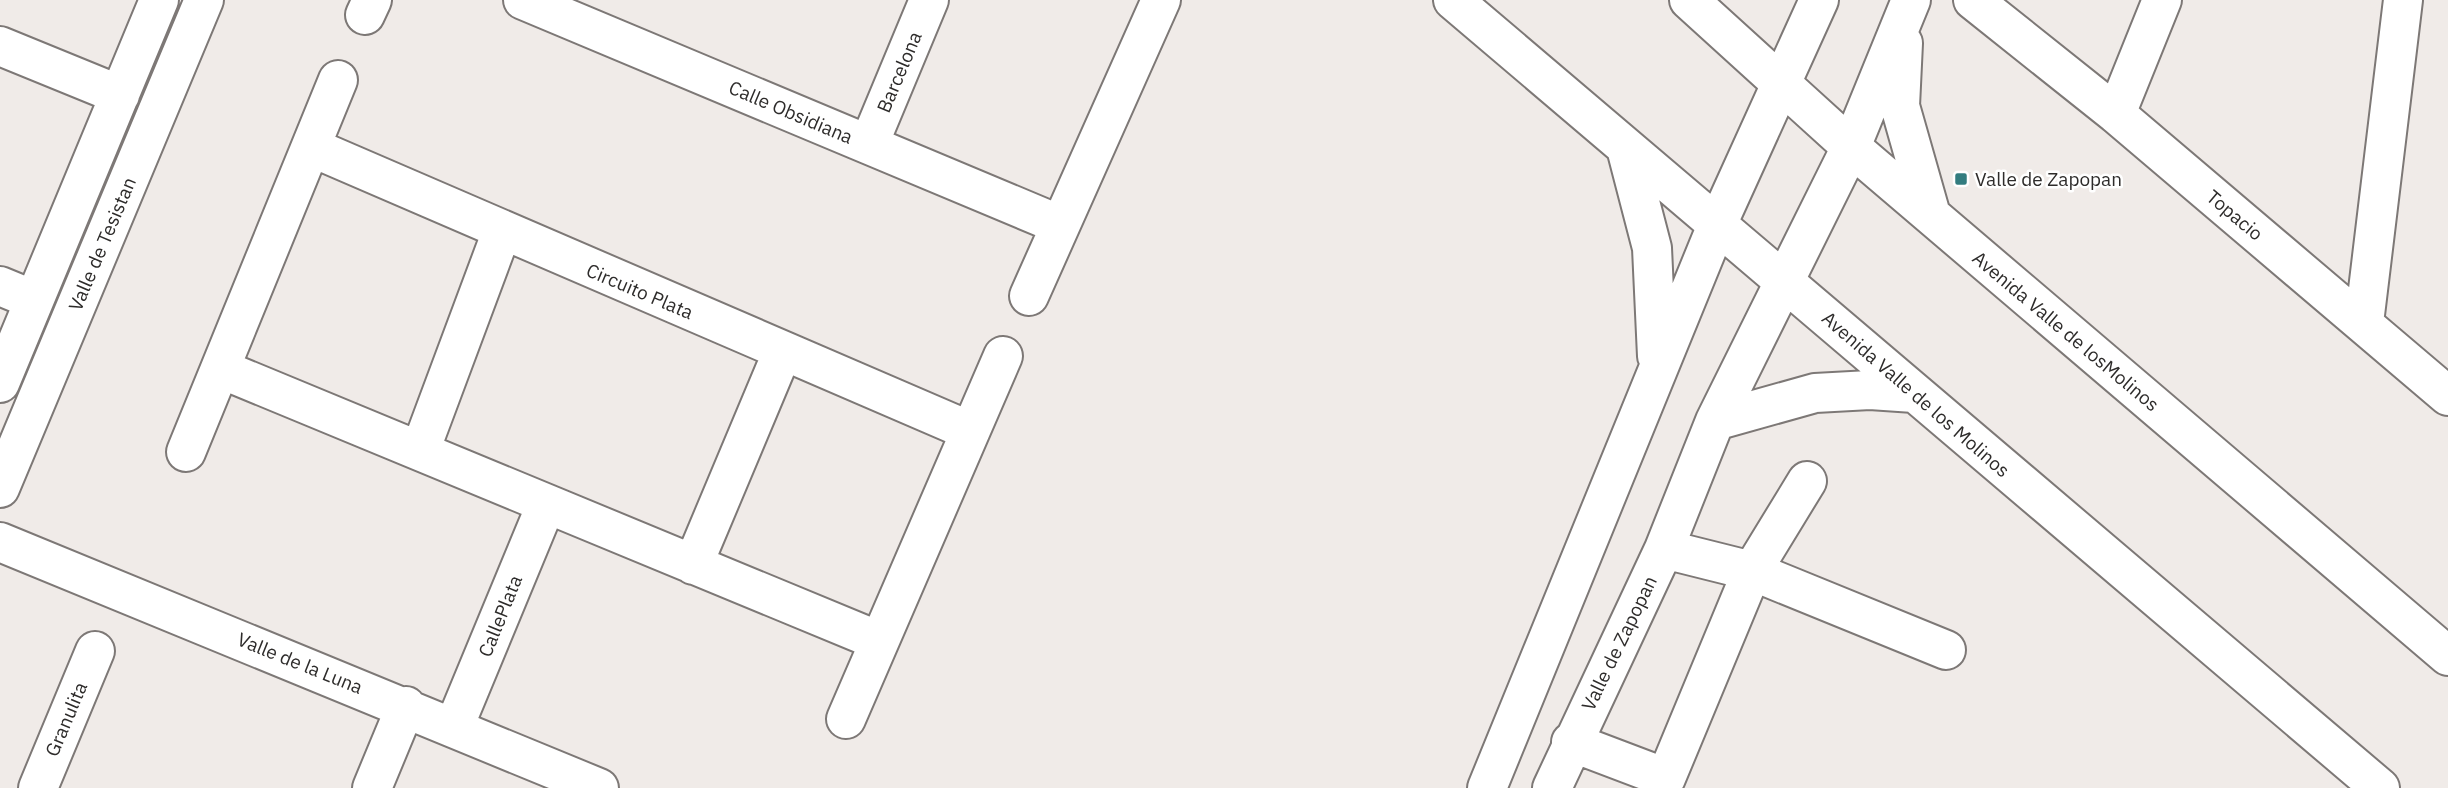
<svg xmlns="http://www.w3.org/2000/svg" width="2448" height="788" font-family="'IBM Plex Sans',sans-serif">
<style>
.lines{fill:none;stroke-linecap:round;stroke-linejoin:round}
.minor-casing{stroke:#7d7876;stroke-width:42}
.minor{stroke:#fff;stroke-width:38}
.poi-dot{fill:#337c7f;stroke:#fff;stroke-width:2.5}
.labels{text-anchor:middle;stroke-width:5;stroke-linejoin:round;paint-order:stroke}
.street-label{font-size:19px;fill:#2e2c2b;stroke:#fff}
.poi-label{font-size:19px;fill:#2e2c2b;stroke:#fff;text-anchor:start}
</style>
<rect width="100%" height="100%" fill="#f0ebe8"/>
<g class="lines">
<g class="minor-casing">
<path id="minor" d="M523,0L1058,224
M1453,0L2380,788
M1689,0L1851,147L2448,656
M1973,0L2116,114
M2162,0L2116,114L2448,396
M365,15L372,0
M1903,43L1900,106L1931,215
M0,46L120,95
M869,144L929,0
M311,147L970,431
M1626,148L1652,248L1657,356
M0,286L34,300
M1029,296L1161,0
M2364,323L2403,0
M221,369L879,641
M0,383L159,0
M1715,421L1815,393L1870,390L1914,393
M420,451L502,231
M186,452L338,80
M1807,481L1752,571L1946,650
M0,488L204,0
M0,542L599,788
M693,565L782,353
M846,719L1003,356
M454,727L546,505
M1571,742L1666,778L1752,571L1664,549
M38,788L95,651
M372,788L406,706
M1487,788L1717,225L1819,0
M1552,788L1664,549L1715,421L1851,147L1911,0"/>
</g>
<use href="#minor" class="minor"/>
</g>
<rect class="poi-dot" x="1954" y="172" width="14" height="14" rx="3.5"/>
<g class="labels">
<g class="street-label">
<text transform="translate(899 72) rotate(-67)" y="7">Barcelona</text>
<text transform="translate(791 112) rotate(23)" y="7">Calle Obsidiana</text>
<text transform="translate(2235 215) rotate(40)" y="7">Topacio</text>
<text transform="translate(102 244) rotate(-67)" y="7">Valle de Tesistan</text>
<text transform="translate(640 291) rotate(23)" y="7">Circuito Plata</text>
<text transform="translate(2066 331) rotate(40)" y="7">Avenida Valle de losMolinos</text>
<text transform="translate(1916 394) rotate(41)" y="7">Avenida Valle de los Molinos</text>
<text transform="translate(500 616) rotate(-68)" y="7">CallePlata</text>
<text transform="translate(1619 643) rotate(-64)" y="7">Valle de Zapopan</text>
<text transform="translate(300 663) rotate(22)" y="7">Valle de la Luna</text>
<text transform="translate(66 719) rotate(-67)" y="7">Granulita</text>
</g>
<g class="poi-label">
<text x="1975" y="186">Valle de Zapopan</text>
</g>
</g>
</svg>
